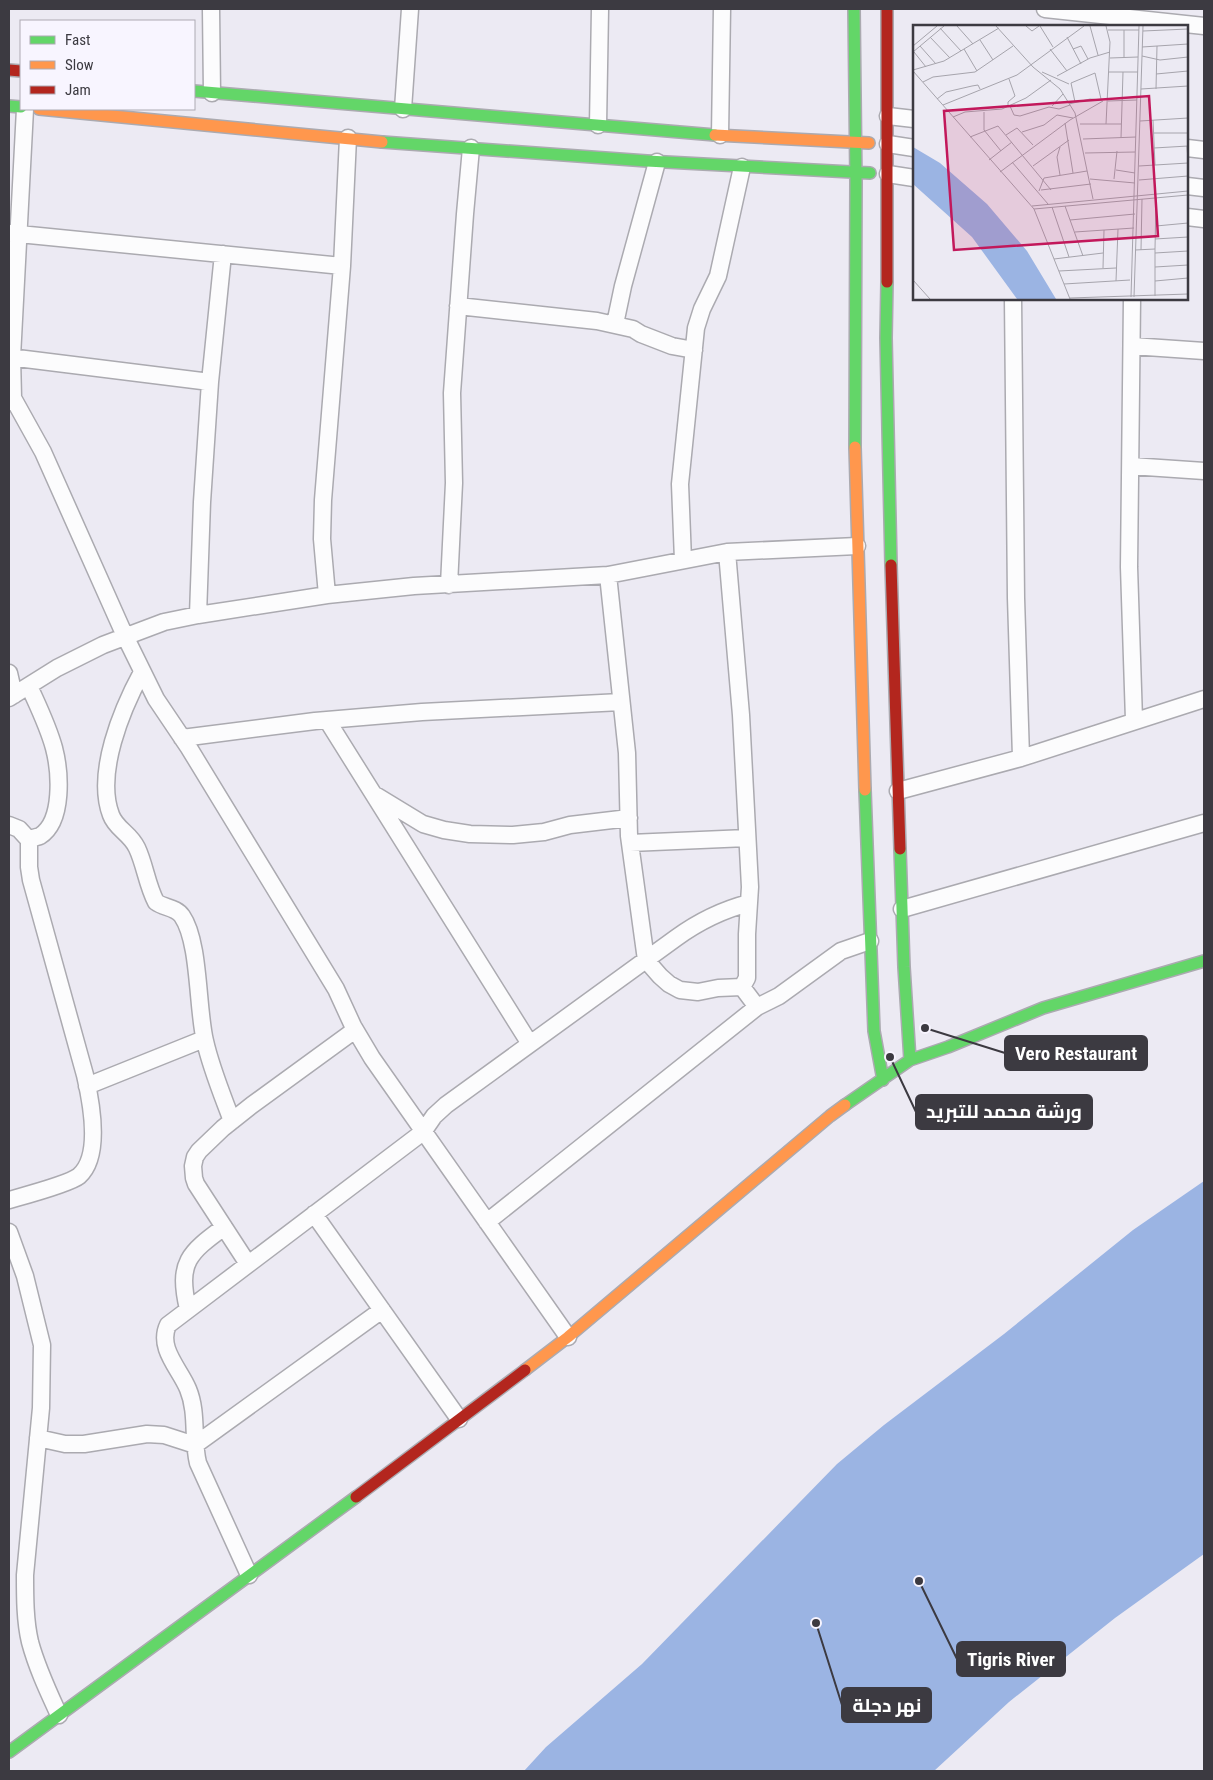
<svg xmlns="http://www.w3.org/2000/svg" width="1213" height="1780" font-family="'Roboto Condensed',Cairo,sans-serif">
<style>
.water{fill:#9bb4e3}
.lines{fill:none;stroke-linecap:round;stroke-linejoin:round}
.street-casing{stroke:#abaab0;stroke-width:19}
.fast-casing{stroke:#abaab0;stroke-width:14}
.slow-casing{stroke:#abaab0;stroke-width:14}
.jam-casing{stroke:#abaab0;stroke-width:14}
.street{stroke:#fcfcfd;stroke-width:16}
.fast{stroke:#63d668;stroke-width:11}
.slow{stroke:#ff974d;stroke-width:11}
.jam{stroke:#b3261e;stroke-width:11}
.inset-road{fill:none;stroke:#a6a4ac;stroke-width:1}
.view{fill:#c2185b;fill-opacity:0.15;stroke:#c2185b;stroke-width:2.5}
.inset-edge{fill:none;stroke:#3c3a41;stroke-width:2.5}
.leader{fill:none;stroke:#3c3a41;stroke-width:2}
.callout-dot{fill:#3c3a41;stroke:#f8f5ff;stroke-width:2}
.callout{fill:#3c3a41;stroke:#3c3a41;stroke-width:2}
.callout-label{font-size:19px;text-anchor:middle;font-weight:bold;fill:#fff}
</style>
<rect width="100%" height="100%" fill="#eceaf3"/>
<path class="water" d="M1204,1181V1554L1115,1618L1009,1702L934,1771H524L546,1747L642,1664L837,1464L884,1425L1004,1334L1133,1230Z"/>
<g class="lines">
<g class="street-casing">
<path id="street" d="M211,9L212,93
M1045,9L1204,26
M403,109L410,9
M888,116L914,119
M598,125L600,9
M720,135L722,9
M888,144L914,148
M1187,148L1204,150
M888,174L914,178
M1187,186L1204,188
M1187,217L1204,219
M9,233L342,266
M1013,299L1016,598L1021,757
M1132,299L1129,567L1134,720
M458,306L597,321L633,329L641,334L672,346L694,350
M615,324L623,286L657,162
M1132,346L1204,351
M9,357L210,382
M13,398L43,452L125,636L156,699L189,748L336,989L353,1026L372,1058L568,1337
M9,402L13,398L12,357L25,109
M1131,466L1204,471
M727,552L741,715L750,887L747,934V978L742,987
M683,560L680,484L696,328L702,309L718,276L742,167
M608,575L627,753L629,836L646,960L660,976L669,984L680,990L698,992L718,988L742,987L757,1007
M449,585L454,483L452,393L465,214L471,148
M327,595L322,539L323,500L342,266L348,138
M198,615L202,502L210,382L223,254
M142,672C122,709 95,773 111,815C116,829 130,833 137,848C145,865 147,885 156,902C164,908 176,907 182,916C200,942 197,1008 205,1041C211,1068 222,1094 232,1121
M9,673L14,695
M9,698L57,668L103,645L164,622L198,615L327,595L414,586L608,575L727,552L857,546
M327,720L530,1044
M182,738L315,721L422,712L621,702
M898,791L1021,758L1204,699
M377,796L423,824L444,830L470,834L513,835L544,832L570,825L629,818
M9,825L19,829L29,840V867L31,880L85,1075C91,1101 102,1156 79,1176C69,1184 23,1196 9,1200
M29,840C32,838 37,837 40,836C64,821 60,771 54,748C48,726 38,706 29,686
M630,843L747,838
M902,909L1204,823
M87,1086L204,1039
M314,1214L459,1419
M487,1222L757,1007L779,996L841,951L870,941
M9,1232L25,1276L42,1345L41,1408L25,1575C25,1597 25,1621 30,1642C37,1668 48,1691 59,1715
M248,1264L196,1184L194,1178L193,1166L195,1157L199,1151L223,1128L252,1105L355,1030
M188,1309C177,1262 189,1253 224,1227
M38,1438L65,1444H84L147,1434L164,1435L195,1445L382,1310
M249,1575L198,1463C192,1439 198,1413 188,1389C180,1369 157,1348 168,1325L423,1132L434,1116L446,1105L676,938C698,922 722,910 749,903"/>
</g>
<g class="fast-casing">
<path id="fast" d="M854,9L856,183L855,447
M194,91L715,135
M9,106L21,107
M382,142L647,161L870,173
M887,282L886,338L891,565
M865,790L874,1031L883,1080
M900,849L904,967L910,1060
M845,1105L910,1060L948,1047L1043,1008L1204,961
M9,1752L356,1497"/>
</g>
<g class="slow-casing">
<path id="slow" d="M39,109L382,142
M715,135L869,143
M855,447L865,790
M525,1370L568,1337L830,1116L845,1105"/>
</g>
<g class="jam-casing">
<path id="jam" d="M9,70L21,71
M887,282V9
M891,565L900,849
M356,1497L525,1370"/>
</g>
<use href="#street" class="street"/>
<use href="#fast" class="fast"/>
<use href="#slow" class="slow"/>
<use href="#jam" class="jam"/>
</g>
<g transform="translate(913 25)">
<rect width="275" height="275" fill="#eceaf3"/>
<path d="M0,122L27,138L74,179L114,226L143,274H104L59,212L0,159Z" fill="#9bb4e3"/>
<path class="inset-road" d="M44,1L60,19M83,1L120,42L147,64L162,88L180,174M113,1L119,6L126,1M127,1L140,22M177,1L185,30M193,1L197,17L193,99M27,3L48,26M195,5H226M230,6L275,4M17,12L37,33M154,12L168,39M67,15L80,35M0,21L24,1M7,21L23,39M229,22L275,19M51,24L64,46M137,24L154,46M160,24L168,21L175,34M0,27L31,1M1,27L13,42M229,31L247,35L275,32M197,33L225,32M211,33V5M0,45L31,36L86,3M0,46L121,184L157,274M129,47L156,59M196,47H225M243,49L275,46M144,51L177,33L197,27M10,57L20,52L62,47L100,21M228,64L275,61M243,64L244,21M24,74L33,67L59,61L65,60L67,64M195,76L224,75M162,77L158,58L182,48L188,74M156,79L177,74L189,75M30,80L104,50L171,1M97,81L101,90L107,91L136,82L146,84L157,80M139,81L150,69M95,82V77L102,71L96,54M71,87V105L88,126M40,92L52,87L89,84L113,73L138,55M240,95L242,140M227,96L275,93M152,98L160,148M167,99H208M109,107L131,100L144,90L160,93M240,108H275M93,110L104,103L120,120M57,112L85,101L138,165M208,113L210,47M170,114L223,112M274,121L275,136M241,123L275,121M172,128L222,127M76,135L99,117M99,137L135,179M120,141L156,115M226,141L275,138M203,145L222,148M87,147L157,95L190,76M147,150L144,132L147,122M177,154L222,158M201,154L204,126M226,155L275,151M128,165L178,159M126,166L131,153L174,146M119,181L275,166M152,181L170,231M139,182L156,232M121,184L275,170M157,195L222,189M243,201L275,198M162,207L221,203M242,214L275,212M242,224L243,173M222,225L242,224V228L275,226M228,225L229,174M242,228V271M141,234L190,228M242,242L275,240M190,243L191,205M146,246L203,243M0,255L17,274M203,256L205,204M242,256L275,253M151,259L217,255M218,272L226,1M221,272L230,1M157,273L275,269"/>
<path class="view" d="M236,71L245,211L41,225L31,86Z"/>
<rect width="275" height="275" class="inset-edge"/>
</g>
<path class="leader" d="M925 1028L1005 1053M890 1057L916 1112M919 1581L957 1659M816 1623L842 1705"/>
<g class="callout-dot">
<circle cx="925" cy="1028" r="5"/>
<circle cx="890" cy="1057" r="5"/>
<circle cx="919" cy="1581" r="5"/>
<circle cx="816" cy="1623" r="5"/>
</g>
<g class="callout">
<rect x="1005" y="1036" width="142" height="34" rx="5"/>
<rect x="916" y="1095" width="176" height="34" rx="5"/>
<rect x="957" y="1642" width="108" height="34" rx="5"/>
<rect x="842" y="1688" width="89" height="34" rx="5"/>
</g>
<g class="callout-label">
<text x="1076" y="1060">Vero Restaurant</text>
<text x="1004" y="1118">ورشة محمد للتبريد</text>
<text x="1011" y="1666">Tigris River</text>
<text x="887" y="1712">نهر دجلة</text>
</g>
<rect width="1213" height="1780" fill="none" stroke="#3c3a41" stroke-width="20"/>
<rect x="20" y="20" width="175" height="90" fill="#f8f5ff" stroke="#adaab3"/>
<rect x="30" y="36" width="25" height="8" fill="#63d668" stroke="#adaab3"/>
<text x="65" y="45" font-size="15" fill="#3c3a41">Fast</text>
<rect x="30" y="61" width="25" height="8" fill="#ff974d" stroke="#adaab3"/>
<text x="65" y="70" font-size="15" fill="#3c3a41">Slow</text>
<rect x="30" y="86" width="25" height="8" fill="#b3261e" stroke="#adaab3"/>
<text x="65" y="95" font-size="15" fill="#3c3a41">Jam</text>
</svg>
